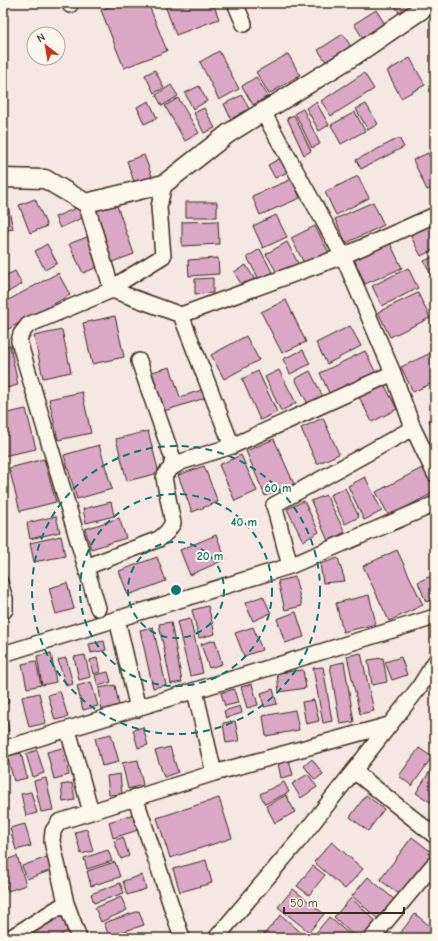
<svg xmlns="http://www.w3.org/2000/svg" width="438" height="941" font-family="'Comic Neue',sans-serif">
<style>
.building{fill:#daa8c5;stroke:#3b2a1e}
.lines{fill:none;stroke-linecap:round;stroke-linejoin:round}
.service-casing{stroke:#3b2a1e;stroke-width:10}
.minor-casing{stroke:#3b2a1e;stroke-width:18}
.tertiary-casing{stroke:#3b2a1e;stroke-width:21}
.service{stroke:#fbf7ec;stroke-width:7}
.minor{stroke:#fbf7ec;stroke-width:15}
.tertiary{stroke:#fbf7ec;stroke-width:18}
.ring{fill:none;stroke:#0f766e;stroke-width:2;stroke-dasharray:7 5}
.centre{fill:#0f766e;stroke:#fbf7ec;stroke-width:2}
.ring-label{font-size:12px;text-anchor:middle;font-weight:bold;fill:#0f766e;stroke:#fbf7ec;stroke-width:4;stroke-linejoin:round;paint-order:stroke}
</style>
<rect width="100%" height="100%" fill="#f4e7e4"/>
<filter id="ink" filterUnits="userSpaceOnUse"><feTurbulence type="fractalNoise" baseFrequency=".025" numOctaves="2"/><feDisplacementMap in="SourceGraphic" scale="8" xChannelSelector="R" yChannelSelector="G"/><feConvolveMatrix kernelMatrix="1 2 1 2 8 2 1 2 1" color-interpolation-filters="sRGB"/></filter>
<g filter="url(#ink)">
<path class="building" d="M119,3H148L167,51L124,68L101,10Z
M164,3H213L219,19L176,35Z
M393,3H407L410,8L400,14Z
M376,10L386,26L364,40L354,24Z
M343,34L353,50L329,66L318,50Z
M219,51L239,89L219,100L200,62Z
M288,54L300,75L269,94L256,72Z
M410,58L425,85L401,98L387,71Z
M155,70L164,88L154,93L145,75Z
M364,73L374,89L331,116L321,101Z
M256,77L268,96L253,105L242,86Z
M171,85L178,96L162,106L156,95Z
M199,86L207,101L193,109L185,93Z
M242,95L249,109L231,119L224,104Z
M178,98L199,133L185,141L165,106Z
M149,101L157,118L144,124L137,107Z
M316,102L329,125L319,131L306,108Z
M366,104L378,124L368,130L356,109Z
M204,108L215,128L204,133L194,113Z
M303,109L320,144L312,148L295,113Z
M355,112L365,131L341,144L331,125Z
M294,115L311,151L304,155L287,118Z
M399,138L404,147L361,169L356,160Z
M428,153L435,168V187L427,190L413,160Z
M144,155L153,179L135,185L127,161Z
M285,156L292,170L275,178L268,165Z
M358,176L369,198L336,215L325,192Z
M292,179L300,198L260,215L252,196Z
M35,199L47,226L30,233L19,205Z
M115,200L134,254L112,262L93,208Z
M7,201L13,229L3,231V202Z
M186,202H217V217H186Z
M373,202L384,225L346,243L335,219Z
M81,206L86,216L60,228L55,217Z
M276,215L287,237L263,248L253,226Z
M435,219V249L421,256L409,233Z
M218,221L219,244L182,246V222Z
M315,226L329,253L305,265L291,238Z
M87,237L100,266L83,273L69,244Z
M287,242L299,265L279,276L266,254Z
M390,243L402,268L365,284L354,259Z
M47,244L57,263L45,270L35,251Z
M260,249L273,274L260,281L247,257Z
M435,256V283L424,261Z
M218,258L219,274L189,276L188,260Z
M246,265L256,282L244,289L234,272Z
M408,268L418,288L382,306L372,286Z
M15,271L22,284L3,295V277Z
M58,273L70,295L3,332V303Z
M213,278V293L195,294V279Z
M418,293L430,318L390,337L378,312Z
M286,300L306,342L282,353L261,312Z
M115,316L124,357L92,364L83,323Z
M350,326L361,346L327,364L316,343Z
M62,330L71,372L43,378L34,336Z
M246,336L259,360L224,379L211,355Z
M10,345L18,385L3,389V347Z
M303,350L310,364L290,374L283,359Z
M365,351L376,373L330,395L320,373Z
M435,351V382L413,392L401,367Z
M170,367L180,397L205,389L208,397L164,411L152,372Z
M279,370L296,403L281,411L265,377Z
M258,371L277,412L260,420L242,379Z
M310,371L324,399L309,406L295,379Z
M384,384L397,409L372,422L359,397Z
M82,392L91,433L58,440L49,399Z
M26,409L36,449L3,456V414Z
M435,417V433L429,420Z
M323,418L339,454L317,464L301,428Z
M148,431L159,473L127,481L116,439Z
M274,439L294,484L265,496L246,451Z
M99,445L112,489L77,499L64,455Z
M241,455L257,491L235,501L219,465Z
M44,459L56,502L20,511L9,468Z
M204,466L218,502L192,512L178,475Z
M424,467L435,487V492L389,516L376,492Z
M365,477L382,511L364,520L348,486Z
M345,488L359,517L345,524L330,495Z
M326,495L345,532L328,541L311,501Z
M304,501L319,532L303,541L287,509Z
M111,502L114,516L86,523L83,509Z
M56,516L60,532L30,539L27,523Z
M119,518L126,538L91,549L85,529Z
M216,535L226,559L190,575L180,550Z
M61,536L65,556L34,562L30,543Z
M397,550L423,605L389,621L363,566Z
M157,557L166,581L128,595L119,571Z
M338,558L345,581L323,583L320,564Z
M435,574V598L426,602L418,582Z
M295,577L302,606L285,610L278,581Z
M67,583L74,609L56,614L49,588Z
M369,595L376,624L343,632L336,603Z
M263,596L271,613L253,621L245,603Z
M208,606L215,634L199,638L192,610Z
M296,612L304,637L285,643L277,619Z
M190,619L203,673L190,676L177,622Z
M171,622L182,682L171,684L159,624Z
M153,627L166,685L153,688L140,630Z
M253,627L262,650L244,656L235,633Z
M215,640L222,664L209,668L201,644Z
M104,641L106,650L91,653L89,644Z
M51,653L56,682L42,685L37,656Z
M361,653L374,711L360,714L347,656Z
M85,655L90,677L79,680L74,657Z
M401,657L407,675L392,680L385,662Z
M66,658L73,684L66,686L58,660Z
M97,658L100,672L93,674L90,660Z
M383,658L387,682L372,685L368,660Z
M36,661L41,685L27,688L22,664Z
M344,662L354,722L340,724L330,665Z
M323,667L332,721L323,723L313,668Z
M303,670L306,688L279,692L277,673Z
M108,672L111,682L98,686L95,675Z
M3,682L9,703L3,705Z
M91,682L98,706L83,710L77,686Z
M252,684L258,705L247,708L241,687Z
M115,685L119,706L102,710L99,688Z
M234,689L238,703L225,706L221,693Z
M273,689L277,704L264,707L261,693Z
M60,691L68,717L55,720L48,695Z
M39,693L46,723L29,727L22,697Z
M314,700L319,721L306,724L302,702Z
M240,706L242,713L226,718L224,711Z
M3,709H5L9,731L3,733Z
M295,710L299,730L266,736L263,716Z
M235,721L239,741L226,743L223,723Z
M143,727L148,745L138,748L133,730Z
M111,734L119,762L102,766L95,738Z
M170,747L178,772L164,777L155,751Z
M62,748L69,775L54,779L47,752Z
M419,748L432,757L412,786L399,776Z
M37,750L44,773L33,777L26,754Z
M21,753L27,778L14,781L7,756Z
M312,759L323,774L315,780L304,766Z
M138,760L143,785L128,789L122,763Z
M289,760L293,775L281,778L278,763Z
M435,763V798L432,803L416,793Z
M120,774L122,794L109,795L107,776Z
M308,774L317,787L301,798L292,784Z
M46,778L53,810L41,812L34,781Z
M284,782L289,792L265,804L260,794Z
M72,783L75,800L63,802L61,785Z
M31,792L37,813L26,816L21,794Z
M286,795L295,812L275,823L266,806Z
M366,795L384,809L368,831L350,817Z
M219,798L232,838L170,858L157,818Z
M3,804L7,821L3,822Z
M134,814L138,830L113,838L109,822Z
M25,824L31,846L16,850L10,828Z
M87,829L93,851L81,854L75,832Z
M123,837L129,856L121,859L114,841Z
M412,837L434,854L402,896L380,880Z
M332,842L363,869L345,889L314,862Z
M108,850L112,861L87,869L84,858Z
M17,856L26,885L8,891L3,876V861Z
M47,857L52,870L27,879L22,866Z
M206,860L212,883L180,892L173,869Z
M115,862L120,877L91,886L87,871Z
M313,866L325,875L309,895L297,886Z
M142,875L146,889L127,895L123,881Z
M368,877L396,901L379,920L352,896Z
M120,883L124,893L94,903L91,894Z
M293,889L324,914L309,932L278,907Z
M121,897L127,910L101,922L95,908Z
M351,898L377,922L363,938H356L334,917Z
M139,911L144,925L109,936L104,923Z
M66,912L74,927L56,938H24Z
M415,914L435,930V934L432,938H398L397,937Z
M281,915L305,936L304,938H269L264,934Z
M329,917L354,938H319L315,934Z"/>
<g class="lines">
<g class="service-casing">
<path id="service" d="M3,579L9,598V611L3,618"/>
</g>
<g class="minor-casing">
<path id="minor" d="M70,3V5
M235,3L244,24
M263,112L343,256L393,373L413,428L435,474
M86,203L112,290
M112,290L181,315L343,256L435,215
M181,315L232,446
M139,361L173,459L171,468
M290,566L274,505L413,428
M86,567L159,539L167,532L173,523L164,478L166,473L171,468L181,462L232,446L393,373
M98,608L19,341L21,334L28,325L112,290L113,287L163,256L159,207L164,184
M117,619L138,709
M3,654L290,566L435,504
M195,691L214,773
M68,730L91,812
M3,749L435,617
M354,771L435,836
M135,797L182,938
M10,938L66,903
M79,938L66,903L52,841L53,831L59,822L214,773L389,725
M216,938L300,839L418,689L435,662
M372,938L435,863"/>
</g>
<g class="tertiary-casing">
<path id="tertiary" d="M3,178L45,179L86,203L164,184L229,133L355,55L431,3"/>
</g>
<use href="#service" class="service"/>
<use href="#minor" class="minor"/>
<use href="#tertiary" class="tertiary"/>
</g>
</g>
<g class="ring">
<circle cx="176" cy="590" r="48"/>
<circle cx="176" cy="590" r="96"/>
<circle cx="176" cy="590" r="144"/>
</g>
<circle cx="176" cy="590" r="6" class="centre"/>
<g class="ring-label">
<text x="278" y="492">60 m</text>
<text x="244" y="526">40 m</text>
<text x="210" y="560">20 m</text>
</g>
<rect width="438" height="941" fill="none" stroke="#fbf7ec" stroke-width="16"/>
<rect x="8" y="8" width="422" height="925" fill="none" stroke="#3b2a1e" stroke-width="1.5" filter="url(#ink)"/>
<g transform="translate(46 46) rotate(329)"><circle r="19" fill="#fbf7ec" stroke="#aea59a"/>
<path d="M0-3L7 15L0 10L-7 15Z" fill="#c8321e"/>
<text y="-6" font-size="11" font-weight="bold" text-anchor="middle" fill="#3b2a1e">N</text>
</g>
<path d="M284 907v6h120v-6" fill="none" stroke="#3b2a1e" stroke-width="2"/>
<text x="290" y="907" font-size="12" fill="#3b2a1e" stroke="#fbf7ec" stroke-width="3" paint-order="stroke">50 m</text>
</svg>
